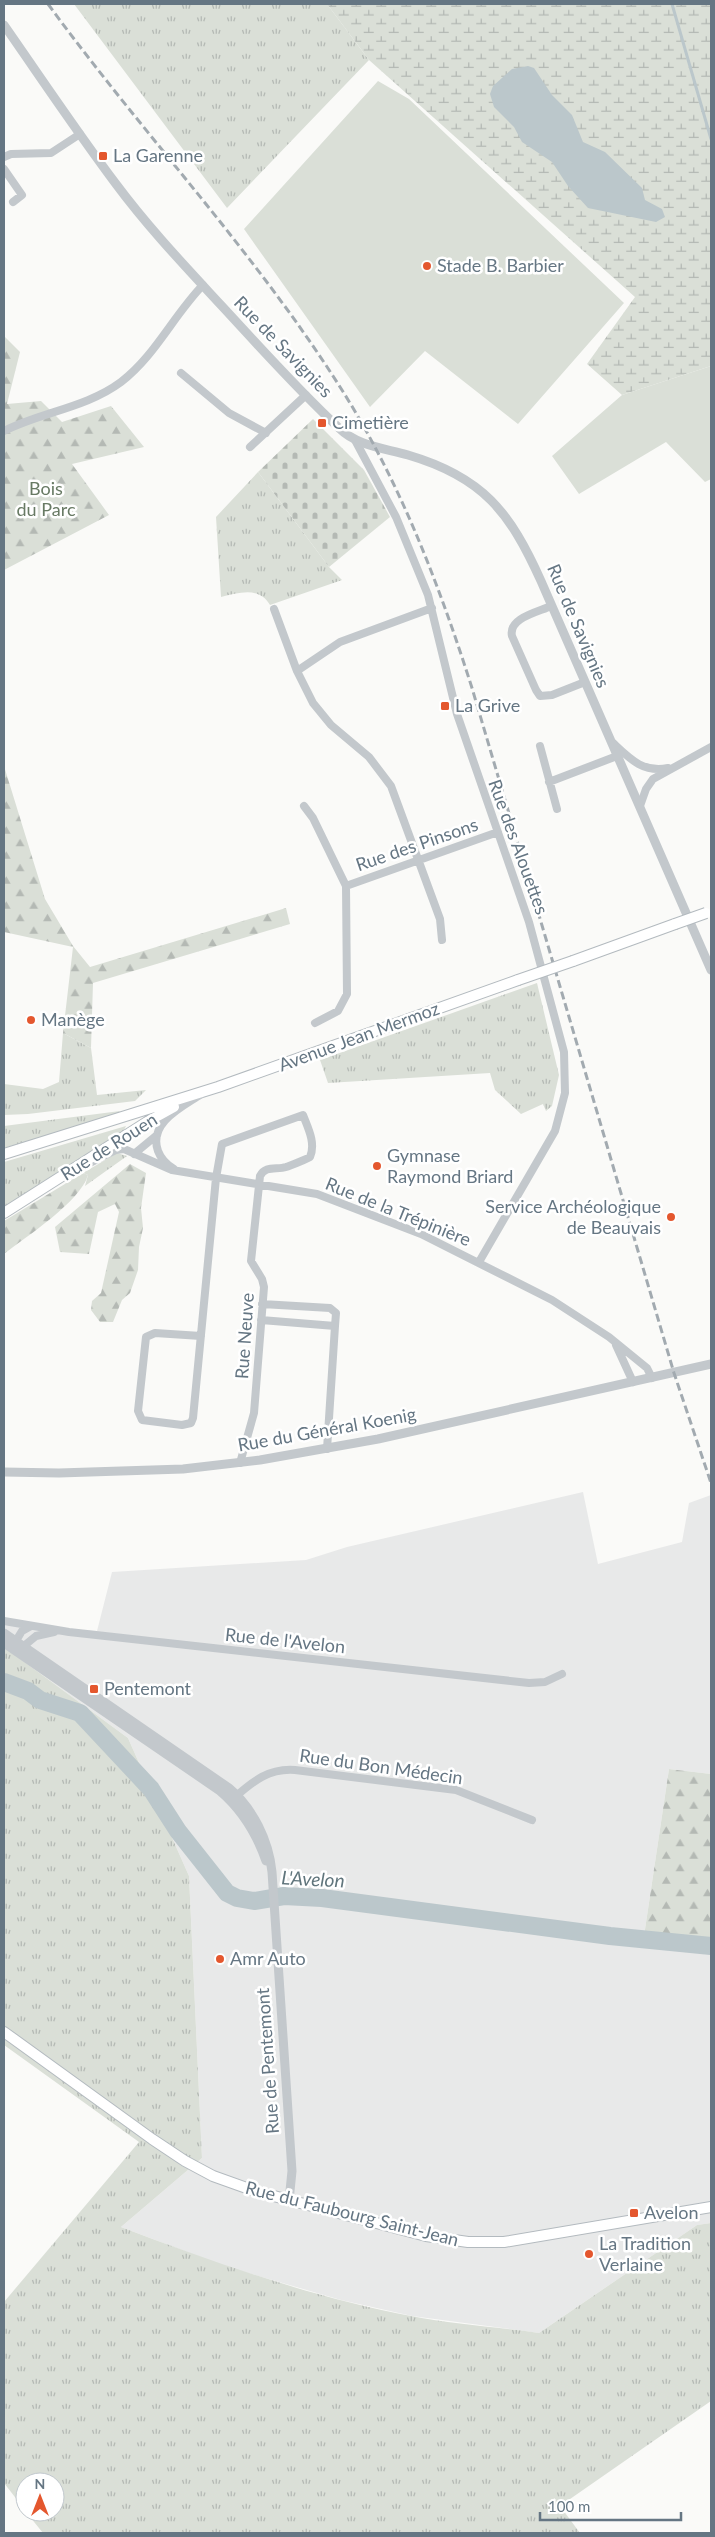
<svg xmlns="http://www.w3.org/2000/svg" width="715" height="2537" font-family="Lato,sans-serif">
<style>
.built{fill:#e8e9e9}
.grass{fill:url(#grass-tufts)}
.forest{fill:url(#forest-firs)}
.wetland{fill:url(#wetland-marsh)}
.cemetery{fill:url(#cemetery-stones)}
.garden{fill:#dadfd7}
.water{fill:#bbc7cb}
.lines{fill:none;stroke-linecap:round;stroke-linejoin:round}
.stream{stroke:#bbc7cb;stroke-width:3}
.river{stroke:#bbc7cb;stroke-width:18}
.secondary-casing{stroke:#b3babf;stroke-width:12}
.minor{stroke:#c3c8cc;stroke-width:8}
.tertiary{stroke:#c3c8cc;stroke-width:9}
.secondary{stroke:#fff;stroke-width:10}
.rail{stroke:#a2aab0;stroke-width:3;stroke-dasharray:8 4;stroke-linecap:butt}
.secondary-bridge-casing{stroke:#b3babf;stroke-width:12;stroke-linecap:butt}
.secondary-bridge{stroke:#fff;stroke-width:10}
.poi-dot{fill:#e4572e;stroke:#fff;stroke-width:2}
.labels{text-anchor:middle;stroke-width:5;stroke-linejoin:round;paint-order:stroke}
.poi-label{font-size:18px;fill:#657683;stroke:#fff;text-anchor:start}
.street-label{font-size:18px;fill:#657683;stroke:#fff}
.park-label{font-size:18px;fill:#687a64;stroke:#fff}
.water-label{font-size:19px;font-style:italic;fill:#60757c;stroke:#fff}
</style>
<defs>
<pattern id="grass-tufts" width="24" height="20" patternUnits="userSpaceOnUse" patternTransform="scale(1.25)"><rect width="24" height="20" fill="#dadfd7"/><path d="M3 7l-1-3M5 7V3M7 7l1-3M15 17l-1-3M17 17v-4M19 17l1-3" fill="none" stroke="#b4b9b4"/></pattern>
<pattern id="forest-firs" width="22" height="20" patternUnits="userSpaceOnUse" patternTransform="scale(1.25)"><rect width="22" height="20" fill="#dadfd7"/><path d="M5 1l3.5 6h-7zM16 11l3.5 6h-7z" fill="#b4b9b4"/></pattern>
<pattern id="wetland-marsh" width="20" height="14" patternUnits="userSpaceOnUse" patternTransform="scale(1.25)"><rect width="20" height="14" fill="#dadfd7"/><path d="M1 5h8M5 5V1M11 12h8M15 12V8" fill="none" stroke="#b4b9b4"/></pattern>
<pattern id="cemetery-stones" width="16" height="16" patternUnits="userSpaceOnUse" patternTransform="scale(1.25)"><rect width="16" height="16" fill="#dadfd7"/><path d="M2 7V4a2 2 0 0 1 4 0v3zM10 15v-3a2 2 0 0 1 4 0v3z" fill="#b4b9b4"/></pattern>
</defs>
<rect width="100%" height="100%" fill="#fafaf8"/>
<path class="built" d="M583,1492L598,1564L682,1542L689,1503L711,1495V1774L669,1769L644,1936L711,1945V2223L697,2225L539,2333L412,2316L341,2300L224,2266L121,2227L202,2158L189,1876L128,1738L4,1647V1625L97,1631L112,1572L306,1560L347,1547Z"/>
<path class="grass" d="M74,4H327L369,60L227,208Z
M258,472L329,567L342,580L270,605C259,586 239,593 221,597L216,517Z
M537,983L559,1075L552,1106L546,1111L543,1104L521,1114L495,1090L490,1073L328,1083L320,1060Z
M63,1033L91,1048L97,1095L146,1090L135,1101L28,1114L4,1115V1084L43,1089L59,1082Z
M120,1111L115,1116L4,1148V1126Z
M126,1126L124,1130L4,1207V1162Z
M117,1153L127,1156L85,1186L88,1175L83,1173Z
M4,1647L128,1738L189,1876L202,2158L121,2227C216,2263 311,2297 411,2316C453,2324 496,2327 539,2333L697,2225L711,2223V2401L560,2506L580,2533H43L26,2512H55V2482H25V2510L4,2483V2302L139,2142L4,2045Z"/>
<path class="forest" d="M4,336L20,352L7,404L41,401L62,422L111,406L144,447L72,464L109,515L4,570Z
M4,766L45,899L73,946L90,967L286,908L290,924L93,983L91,1048L63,1033L73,947L4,932Z
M130,1164L146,1173L141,1208L143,1228L139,1247L138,1270L130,1293L122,1300L113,1322H100L91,1310L92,1301L101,1293L119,1212L115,1204L98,1212L89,1254L60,1252L55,1227Z
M83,1173L88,1175C80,1202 27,1236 4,1254V1221Z
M669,1769L711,1774V1945L644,1936Z"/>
<path class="wetland" d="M327,4H711V366L622,395L587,364L635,297L369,60Z"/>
<path class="cemetery" d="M313,419L364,470L390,517L329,567L258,472Z"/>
<path class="garden" d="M378,81L409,99L624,303L518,424L425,351L370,407L244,229Z
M711,366V479L705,482L666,442L579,494L552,456L622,395Z"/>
<path class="water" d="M528,66L534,68L552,95L572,115L583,142L605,152L642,188L645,200L662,209L665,217L656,222L588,208L568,186L552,162L522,142L514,127L494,107L490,94L493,86L512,69Z"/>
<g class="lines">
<path class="stream" d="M672,4L711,139"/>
<path class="river" d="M4,1682L28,1691L40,1700L80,1713L151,1789L178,1831L227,1893L237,1898L254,1901L284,1896L322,1898L610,1936L711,1946"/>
<g class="secondary-casing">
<path id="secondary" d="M573,961L675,924
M4,1154L218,1087L518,980
M4,1213L147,1122L174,1107
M4,2032L152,2139L185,2161L213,2176L255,2191L426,2236L468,2242H504L711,2207"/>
</g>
<path class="minor" d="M4,157L11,154L51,153L80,134
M4,169L22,195L13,202
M181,373L229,413L266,433
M4,431C41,412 86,408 121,382C155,356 173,316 203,285
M355,440L396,517L428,595L457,714L529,922L564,1052L565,1093L555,1131L479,1262
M250,447L306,395
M551,606C538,612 508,618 512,636L536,690L540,696L552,695L585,682
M274,609L297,671L313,703L331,725L369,757L391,786L440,919L442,940
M297,671L340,642L432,608
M613,743C630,759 643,773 668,768
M540,746L557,809
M549,782L617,756
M304,806L313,818L346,886L347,994L338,1011L315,1023
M640,806L646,789L653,779L711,747
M346,886L498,832
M134,1154L157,1135
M88,1164L116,1150L124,1149L172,1170L317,1194L421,1234L552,1300L609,1337L647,1368L652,1378
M174,1169C167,1165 161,1159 158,1151C148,1123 182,1107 200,1095
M261,1320L335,1326L336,1313L330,1308L262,1304
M201,1336L155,1333L146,1337L138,1411L142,1420L182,1425L191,1423L193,1418L216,1178L222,1144L303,1115C308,1128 316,1143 310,1157C303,1161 294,1164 286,1167C277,1170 265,1165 260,1176L251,1261L262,1279L264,1287L254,1413L240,1463
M616,1345L633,1382
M327,1449L335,1326
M4,1621L69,1632L529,1683L545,1682L562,1674
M14,1644L22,1631L31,1626
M19,1650L36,1636L54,1632
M234,1798C253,1781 269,1768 295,1770L456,1790L532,1820"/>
<path class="tertiary" d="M4,25C41,78 77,132 116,184C148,227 184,265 220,304C259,346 297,389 339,428C357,446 384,448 408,455C483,477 510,512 541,581L711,970
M4,1472L59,1473L183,1469L260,1460L378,1439L711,1364
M4,1633L229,1788C253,1808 269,1841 272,1872L292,2171L289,2201
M4,1643L220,1791C241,1809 257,1835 266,1861"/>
<use href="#secondary" class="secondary"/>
<path class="rail" d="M48,4C140,130 248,245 333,376C396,472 437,578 472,688L674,1373L711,1483"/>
<g class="secondary-bridge-casing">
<path id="secondary-bridge" d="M675,924L706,913
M518,980L573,961"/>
</g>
<use href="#secondary-bridge" class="secondary-bridge"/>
</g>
<g class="poi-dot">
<rect x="98" y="151" width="10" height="10" rx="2.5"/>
<circle cx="427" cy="266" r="5"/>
<rect x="317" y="418" width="10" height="10" rx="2.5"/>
<rect x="440" y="701" width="10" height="10" rx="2.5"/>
<circle cx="31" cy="1020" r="5"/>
<circle cx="377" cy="1166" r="5"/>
<circle cx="671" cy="1217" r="5"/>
<rect x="89" y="1684" width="10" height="10" rx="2.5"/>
<circle cx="220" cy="1959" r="5"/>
<rect x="629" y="2208" width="10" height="10" rx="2.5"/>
<circle cx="589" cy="2254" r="5"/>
</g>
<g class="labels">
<g class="poi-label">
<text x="113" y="162">La Garenne</text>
<text x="437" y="272">Stade B. Barbier</text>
<text x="332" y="429">Cimetière</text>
<text x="455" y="712">La Grive</text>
<text x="41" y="1026">Manège</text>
<text x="387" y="1162">Gymnase<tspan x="387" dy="21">Raymond Briard</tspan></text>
<text x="661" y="1213" text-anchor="end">Service Archéologique<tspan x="661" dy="21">de Beauvais</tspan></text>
<text x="104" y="1695">Pentemont</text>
<text x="230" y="1965">Amr Auto</text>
<text x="644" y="2219">Avelon</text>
<text x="599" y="2250">La Tradition<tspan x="599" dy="21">Verlaine</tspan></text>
</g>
<g class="street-label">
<text transform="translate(283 347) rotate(46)" y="6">Rue de Savignies</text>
<text transform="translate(578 626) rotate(67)" y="6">Rue de Savignies</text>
<text transform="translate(417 845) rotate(-19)" y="6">Rue des Pinsons</text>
<text transform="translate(518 847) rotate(70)" y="6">Rue des Alouettes</text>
<text transform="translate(359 1037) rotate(-20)" y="6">Avenue Jean Mermoz</text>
<text transform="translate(109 1147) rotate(-32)" y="6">Rue de Rouen</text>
<text transform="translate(398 1212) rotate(22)" y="6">Rue de la Trépinière</text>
<text transform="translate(245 1336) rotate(-86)" y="6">Rue Neuve</text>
<text transform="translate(327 1430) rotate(-10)" y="6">Rue du Général Koenig</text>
<text transform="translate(285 1641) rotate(6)" y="6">Rue de l'Avelon</text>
<text transform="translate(381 1767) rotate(8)" y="6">Rue du Bon Médecin</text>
<text transform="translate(268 2061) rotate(-94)" y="6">Rue de Pentemont</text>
<text transform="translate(352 2214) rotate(14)" y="6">Rue du Faubourg Saint-Jean</text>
</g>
<g class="park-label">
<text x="46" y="495">Bois<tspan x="46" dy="21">du Parc</tspan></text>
</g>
<g class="water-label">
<text transform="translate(313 1879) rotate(3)" y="7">L'Avelon</text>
</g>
</g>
<rect width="715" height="2537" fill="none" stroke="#657683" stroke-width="10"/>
<g transform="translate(40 2497)"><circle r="24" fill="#ffffff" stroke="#c1c8cd"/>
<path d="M0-4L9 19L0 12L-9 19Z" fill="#e4572e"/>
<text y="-8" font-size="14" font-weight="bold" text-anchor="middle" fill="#657683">N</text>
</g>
<path d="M540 2512v8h141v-8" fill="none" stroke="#657683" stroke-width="2.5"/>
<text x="548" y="2512" font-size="15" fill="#657683" stroke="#ffffff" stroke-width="4" paint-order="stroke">100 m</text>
</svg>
